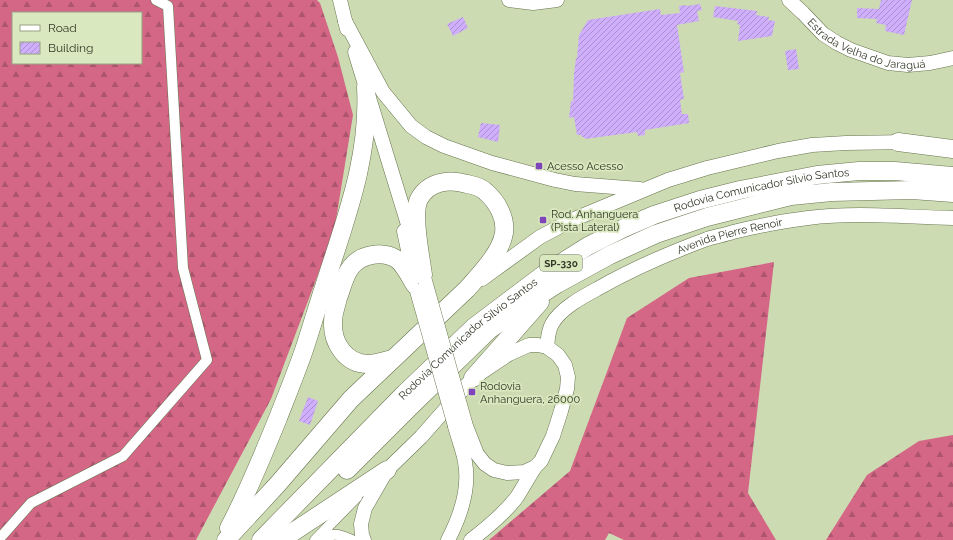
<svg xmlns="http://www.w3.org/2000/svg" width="953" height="540" font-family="Raleway,sans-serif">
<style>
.forest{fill:url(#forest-firs);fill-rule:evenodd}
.building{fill:url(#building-hatch)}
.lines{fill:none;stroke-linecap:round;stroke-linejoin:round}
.street-casing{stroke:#67744f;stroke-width:11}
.secondary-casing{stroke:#67744f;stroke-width:15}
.highway-casing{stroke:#67744f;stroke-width:19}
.street{stroke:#fff;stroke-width:10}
.secondary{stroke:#fff;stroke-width:14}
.highway{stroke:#fff;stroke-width:18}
.secondary-bridge-casing{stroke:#67744f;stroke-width:15;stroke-linecap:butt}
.secondary-bridge{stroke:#fff;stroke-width:14}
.poi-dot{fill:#7f44ba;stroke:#dae8bf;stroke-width:1.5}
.labels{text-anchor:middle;stroke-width:3.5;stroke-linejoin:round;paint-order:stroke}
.shield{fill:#dae8bf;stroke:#646d55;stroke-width:1}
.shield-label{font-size:10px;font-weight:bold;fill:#323828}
.street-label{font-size:11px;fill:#323828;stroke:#dae8bf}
.poi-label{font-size:11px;fill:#323828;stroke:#dae8bf;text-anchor:start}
</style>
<defs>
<pattern id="forest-firs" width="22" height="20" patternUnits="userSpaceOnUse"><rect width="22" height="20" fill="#d46686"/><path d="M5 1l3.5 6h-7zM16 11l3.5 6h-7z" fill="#ad556e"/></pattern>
<pattern id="building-hatch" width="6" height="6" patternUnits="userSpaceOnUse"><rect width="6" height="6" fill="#cfaefc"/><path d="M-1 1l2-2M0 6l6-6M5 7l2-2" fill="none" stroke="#a98fcc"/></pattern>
</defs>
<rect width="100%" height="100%" fill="#cddbb2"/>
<path class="forest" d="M0,0H317L320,3L338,57L353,115L334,232L271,399L196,540H0ZM13,13H141V63H13Z
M774,262L748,493L776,540H624L609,533L605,540H489L570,471L627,318L689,278Z
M953,435V540H826L867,475L919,441Z"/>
<path class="building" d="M881,0H912L904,35L885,31L886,25L876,23L877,19L857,18V8L879,9Z
M700,4L702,10L697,11L699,21L677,25L684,72L680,73L684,99L680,100L682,114H688L689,123L645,130V135L638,136L637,132L585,139L584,137H582L581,135H577L574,117L569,118L571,101H573L574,74L576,58H577L579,35L588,20L660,9L661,15L680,13L679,6L686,5L687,6Z
M715,6L757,11L756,15L769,17L768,20L775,21L772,36L738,41L740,25L737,24L738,21L713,17Z
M463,17L468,28L453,36L447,24Z
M796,49L799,69L788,70L785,51Z
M481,123L500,125L498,142L478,137Z
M308,397L318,401L310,425L299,421Z"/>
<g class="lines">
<g class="street-casing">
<path id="street" d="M0,538L31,503L123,456L207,360L183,268L168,6L156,0
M315,540L357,497
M318,540C333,533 337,533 352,540"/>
</g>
<g class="secondary-casing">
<g id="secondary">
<path d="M340,0L347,29"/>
<path d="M509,0L533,3L557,0"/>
<path id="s1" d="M789,0L803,13L823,34L837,43L851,50L888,63L908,65L930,63L953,58"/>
<path d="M345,21L383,92L411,126L426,137L444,146L492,163L555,180L575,184L640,189"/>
<path d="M355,52L413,241"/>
<path d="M404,231L414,279"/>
<path d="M482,279L540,237L572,220L668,180L707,168L778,151L812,145L846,143L909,142"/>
<path id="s2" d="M547,347C548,339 548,331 552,324C560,309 582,297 597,289C632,269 669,253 707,239C716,236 725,235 733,232C758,226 783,221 808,218C856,212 904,217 953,218"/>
<path d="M364,540L362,535L361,524L365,508L387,470L421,437L473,378L509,354L529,345H538L547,347L558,355L565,365L568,377L567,389L561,411L553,436L541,461L535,467L524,472L507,473L494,470L485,464L477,454L466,426"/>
<path d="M448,540C460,517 470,489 465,462C463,450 458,438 455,426"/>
<path d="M471,540C488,527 504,514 517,497C523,487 529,477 535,467"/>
</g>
</g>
<g class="highway-casing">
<g id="highway">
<path d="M898,142L953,149"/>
<path d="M392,359C384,361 376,364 368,364C346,364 332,343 333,322C333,314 336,306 338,298C342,288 344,276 351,267C361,254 383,250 398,260C405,266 410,277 415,285"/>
<path d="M473,378L540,302"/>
<path d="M347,470L411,406L489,330L514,312L557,284L610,255L656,234L707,217L791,196L832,192L912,190L953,193"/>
<path d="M229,528C248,492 263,455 278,418C287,395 296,373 304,350C311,329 317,308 324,287C345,220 370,159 366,87"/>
<path d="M226,540L277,485L351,399L467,289C480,274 501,253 504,233C506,218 498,203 486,192C482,188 473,185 467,184C449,179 429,181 419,199C411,215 421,257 423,275"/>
<path id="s3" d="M261,540L405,393L474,327L547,272L588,246L624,228L654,215L700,200L740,190L817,175L859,171H895L953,176"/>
<path d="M281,540L387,470"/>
</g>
</g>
<use href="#street" class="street"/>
<use href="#secondary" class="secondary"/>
<use href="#highway" class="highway"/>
<g class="secondary-bridge-casing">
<path id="secondary-bridge" d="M425,281L466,426
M417,291L455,426"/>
</g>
<use href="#secondary-bridge" class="secondary-bridge"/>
</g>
<g class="poi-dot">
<rect x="535" y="162" width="8" height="8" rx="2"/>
<rect x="539" y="216" width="8" height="8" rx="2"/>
<rect x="468" y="388" width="8" height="8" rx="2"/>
</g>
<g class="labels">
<rect class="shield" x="540" y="255" width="42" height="16" rx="3"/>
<g class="shield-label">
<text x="561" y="267">SP-330</text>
</g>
<g class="street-label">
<text dy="4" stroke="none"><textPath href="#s1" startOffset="93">Estrada Velha do Jaraguá</textPath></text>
<text dy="4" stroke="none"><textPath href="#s3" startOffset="625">Rodovia Comunicador Silvio Santos</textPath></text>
<text dy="4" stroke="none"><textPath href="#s2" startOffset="225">Avenida Pierre Renoir</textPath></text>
<text dy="4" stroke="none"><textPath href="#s3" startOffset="289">Rodovia Comunicador Silvio Santos</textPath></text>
</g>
<g class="poi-label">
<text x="547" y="170">Acesso Acesso</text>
<text x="551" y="218">Rod. Anhanguera<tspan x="551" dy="13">(Pista Lateral)</tspan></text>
<text x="480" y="390">Rodovia<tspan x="480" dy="13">Anhanguera, 26000</tspan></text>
</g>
</g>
<rect x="12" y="12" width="130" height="52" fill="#dae8bf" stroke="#97a283"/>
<rect x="20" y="25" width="20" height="6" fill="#ffffff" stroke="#97a283"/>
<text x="48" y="32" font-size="12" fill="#323828">Road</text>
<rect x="20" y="42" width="20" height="12" fill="url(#building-hatch)" stroke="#97a283"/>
<text x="48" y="52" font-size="12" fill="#323828">Building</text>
</svg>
